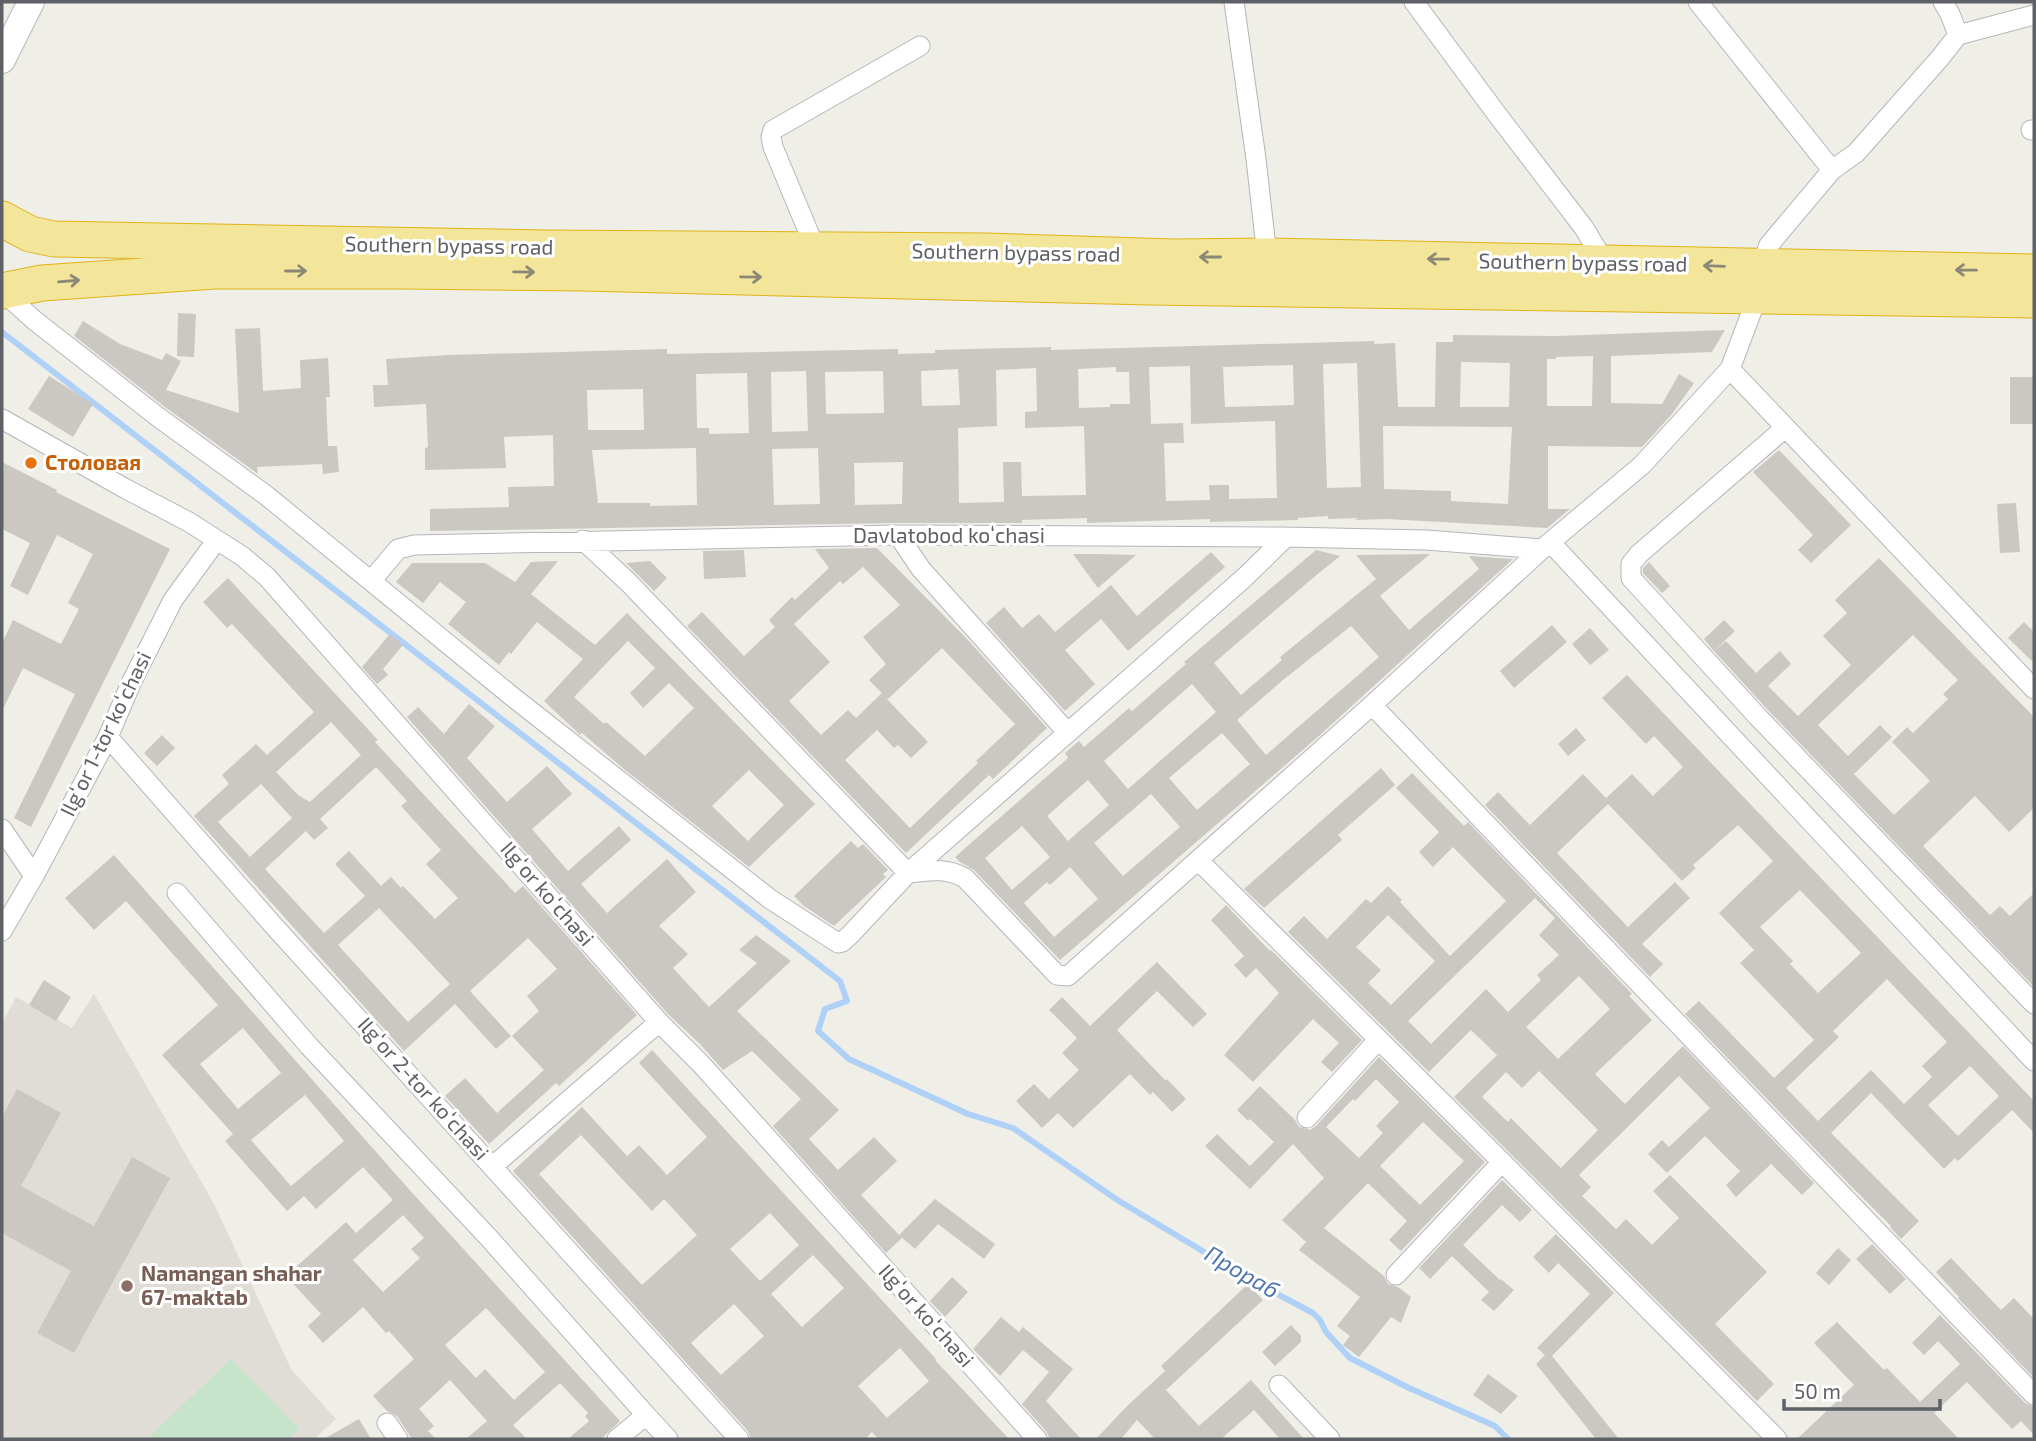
<svg xmlns="http://www.w3.org/2000/svg" width="2036" height="1441" font-family="'Exo 2',sans-serif">
<style>
.education{fill:#dfddd5}
.green{fill:#c6e4c9}
.lines{fill:none;stroke-linecap:round;stroke-linejoin:round}
.stream{stroke:#afd1f7;stroke-width:6}
.building{fill:#cbc8c4;fill-rule:evenodd}
.street-casing{stroke:#b4b6ba;stroke-width:21}
.secondary-casing{stroke:#b5b8bd;stroke-width:28}
.highway-casing{stroke:#e0b316;stroke-width:37}
.street{stroke:#fff;stroke-width:19}
.secondary{stroke:#fff;stroke-width:26}
.highway{stroke:#f3e59a;stroke-width:35}
.oneway{stroke:#8b8976}
.food-dot{fill:#e8710a;stroke:#fff;stroke-width:2.5}
.education-dot{fill:#8d6e63;stroke:#fff;stroke-width:2.5}
.labels{text-anchor:middle;stroke-width:6;stroke-linejoin:round;paint-order:stroke}
.street-label{font-size:21px;fill:#5e6166;stroke:#fff}
.food-label{font-size:21px;font-weight:bold;fill:#c56008;stroke:#fff;text-anchor:start}
.education-label{font-size:21px;font-weight:bold;fill:#785e54;stroke:#fff;text-anchor:start}
.water-label{font-size:23px;font-style:italic;fill:#5076b1;stroke:#fff}
</style>
<rect width="100%" height="100%" fill="#efeee7"/>
<path class="education" d="M94,994L214,1204L291,1369L336,1419L314,1439H2V1024L16,997L72,1028Z"/>
<path class="green" d="M231,1359L299,1429L288,1439H147Z"/>
<g class="lines">
<path class="stream" d="M2,332L840,981L847,1001L825,1009L818,1031L849,1059L968,1114L1013,1128L1119,1201L1251,1280L1313,1313L1320,1320L1326,1332L1350,1358L1409,1388L1495,1426L1508,1439"/>
</g>
<path class="building" d="M178,313L196,314L194,357L177,356Z
M83,321L120,344L162,360L166,353L181,361L166,390L239,413L235,329L260,328L263,391L301,388L300,360L328,358L330,397H326L328,446H337L339,472L323,474L322,464L257,467L258,474L165,407L74,336Z
M1725,330L1712,352L1611,356V403L1662,404L1679,374L1694,383L1672,414L1642,447L1548,446V509H1570L1547,528L1386,519L1355,520L1358,518L1328,519V516L1298,518V520L1210,522V519L1087,523V518L1022,520V523H898L430,531V509L509,507L508,487L554,486L553,435L504,437L506,468L425,470V448L428,447L426,404L374,407L373,385H388L386,359L449,355L667,349V354L898,349V354L935,353V350L1051,347V350L1374,341V344L1395,343L1398,407H1435L1436,342H1453V335L1557,336ZM1593,356L1592,406H1547V359H1556V357ZM1461,362L1510,363L1509,407H1460ZM1357,363L1361,487L1327,488L1323,364ZM1293,365L1294,405L1225,407L1223,367ZM1190,366L1191,424L1275,421L1277,498L1229,499V485H1209L1210,500L1166,501L1164,443H1184L1183,423L1151,424L1149,367ZM1116,367V372H1129L1130,404H1110V407L1079,408L1078,369ZM1036,368L1037,411L1025,412V428L1084,426L1086,495L1022,496L1021,462H1003L1004,502L959,503L958,428L997,426L996,370ZM958,369L960,405L922,406L921,371ZM806,371L808,431L772,432L771,372ZM883,371L884,413L826,414L825,372ZM747,373L749,433L709,434V428H697L696,374ZM643,389L644,430H588L587,390ZM1383,426L1512,427L1508,504L1451,501V491L1384,489ZM696,448L697,505L650,506V503H598L592,450ZM818,448L820,504L774,505L772,449ZM903,462L902,504L855,505L854,463Z
M49,376L93,404L73,437L28,409Z
M2010,377H2034V424H2010Z
M1779,450L1851,525L1811,563L1798,550L1813,535L1753,472Z
M2,462L57,490L56,492L170,549L31,827L14,818L75,694L23,668L2,711V643L13,620L61,644L79,609L68,603L93,554L57,535L28,595L10,586L30,543L2,529Z
M2016,503L2020,552L2000,553L1997,504Z
M877,548L967,639L1047,728L993,779L989,775L906,853L687,626L702,612L744,656L775,627L769,620L792,597L795,600L829,568L815,549ZM863,567L900,605L863,637L886,664L869,680L882,693L856,718L848,710L821,735L789,701L830,662L794,624L840,581L843,584ZM942,648L1015,724L976,761L978,763L910,828L845,760L877,730L894,748L898,745L911,758L928,742L886,698L888,699Z
M744,550L746,577L704,579L703,551Z
M1316,550L1340,556L1314,577L1214,663L1241,695L1282,660L1280,657L1376,579L1356,555L1430,554L1380,596L1409,630L1479,569L1469,556L1513,559L1320,735L1060,960L974,870L960,862L955,857L1068,758L1065,753L1079,741L1084,747L1129,708L1132,711L1186,664L1184,662ZM1351,626L1379,657L1266,755L1237,720L1283,680ZM1192,684L1216,712L1128,789L1104,761ZM1222,733L1250,764L1197,810L1169,778ZM1088,780L1109,805L1068,841L1047,816ZM1151,794L1180,827L1123,876L1094,843ZM1022,826L1050,857L1012,890L985,858ZM1070,867L1098,899L1054,937L1024,903L1047,882L1050,885Z
M1211,552L1225,567L1128,651L1101,619L1065,650L1095,684L1065,711L986,623L1004,607L1022,628L1039,614L1055,632L1111,585L1137,616Z
M1073,554H1096L1136,555L1098,588Z
M1879,558L2034,717V808L2009,832L1975,796L1923,846L1990,915L2000,906L2010,916L2034,893V987L1767,709L1714,651L1726,641L1756,673L1780,651L1791,664L1768,686L1798,716L1851,665L1823,636L1847,613L1835,600ZM1913,635L1958,680L1943,694L1948,699L1913,733L1907,727L1892,742L1930,781L1894,815L1854,774L1892,737L1880,725L1848,756L1818,725Z
M558,561L531,594L595,645L627,613L815,804L749,867L625,770L582,733L580,735L576,731L544,701L583,659L537,622L511,654L509,652L499,665L448,624L466,602L440,582L423,603L396,582L412,563H485L515,582L531,562ZM628,641L655,668L630,693L643,708L669,683L694,708L645,756L606,722L604,724L574,697ZM749,770L784,805L748,841L712,806Z
M650,561L667,578L654,591L626,563Z
M1649,562L1670,586L1662,593L1643,573V568Z
M228,578L378,740L375,742L515,893L523,886L637,1015L559,1086L556,1083L489,1144L445,1096L465,1078L497,1113L544,1070L512,1036L539,1011L527,996L557,969L528,938L470,991L511,1036L496,1049L455,1004L404,1051L194,816L229,784L222,775L256,744L267,755L314,712L232,624L227,628L203,602ZM331,722L361,755L310,802L298,795L276,772ZM376,767L407,801L401,806L441,850L426,864L458,898L435,919L403,886L401,888L391,877L381,886L349,851L335,864L365,896L324,933L265,869L306,831L314,840L328,828L320,819ZM261,784L292,818L250,857L218,822ZM379,908L450,984L408,1022L338,945Z
M1724,620L1735,631L1714,651L1704,639Z
M2024,622L2034,632V663L2008,638Z
M1552,625L1567,642L1514,688L1500,671Z
M1590,628L1609,650L1590,665L1572,644Z
M390,634L403,645L383,669L388,675L377,684L362,667Z
M1627,675L2034,1101V1133L2012,1110L1958,1161L1955,1158L1944,1169L1871,1093L1831,1133L1919,1221L1901,1239L1890,1227L1891,1226L1849,1184L1685,1014L1699,1001L1774,1078L1814,1040L1740,963L1754,950L1719,913L1773,861L1738,825L1693,865L1696,868L1682,881L1608,804L1557,853L1628,927L1675,882L1690,898L1642,944L1663,964L1650,977L1485,805L1498,792L1530,825L1583,774L1606,798L1632,774L1653,796L1683,767L1654,736L1646,744L1602,698ZM1800,890L1861,953L1818,993L1790,964L1793,961L1760,927ZM1887,979L1947,1042L1922,1066L1932,1077L1904,1104L1871,1070L1818,1121L1786,1088L1839,1037L1833,1031ZM1970,1066L1999,1096L1958,1136L1928,1105Z
M469,704L495,726L467,758L507,802L547,766L572,794L532,829L568,871L619,826L631,840L581,884L607,913L667,859L696,892L659,926L688,954L673,968L709,1007L757,963L739,950L756,935L791,961L737,1011L839,1110L809,1139L838,1170L874,1137L897,1161L861,1195L902,1238L886,1253L773,1126L801,1099L752,1051L723,1070L700,1044L668,1014L407,717L418,707L444,734Z
M1576,728L1586,740L1568,756L1558,744Z
M162,735L175,748L157,766L144,753Z
M1381,768L1395,785L1338,835L1342,840L1264,908L1244,889Z
M1412,773L1464,826L1468,822L1632,994L1629,996L1652,1020L1595,1074L1625,1104L1683,1046L1814,1183L1802,1195L1771,1164L1736,1197L1726,1185L1740,1171L1705,1136L1667,1173L1648,1154L1662,1140L1669,1147L1710,1108L1679,1076L1579,1175L1591,1187L1582,1196L1616,1229L1626,1219L1652,1245L1679,1218L1653,1191L1670,1175L1767,1272L1715,1324L1774,1384L1757,1401L1454,1097L1497,1055L1471,1030L1429,1072L1288,932L1304,916L1327,939L1366,899L1371,903L1388,886L1402,900L1400,902L1450,956L1506,901L1453,847L1433,867L1419,852L1439,832L1396,788ZM1535,898L1555,918L1539,935L1559,955L1537,975L1541,980L1508,1012L1486,989L1431,1044L1408,1021ZM1388,915L1435,961L1391,1005L1368,983L1381,970L1356,947ZM1579,976L1610,1009L1558,1059L1526,1027ZM1539,1071L1598,1130L1561,1168L1511,1118L1508,1122L1482,1097L1506,1072L1522,1088Z
M851,841L858,848L863,844L888,870L883,874L886,877L834,926L804,906L794,896Z
M114,855L407,1187L620,1421L601,1439H568L589,1421L585,1416L588,1413L560,1383L513,1425L527,1439H466L487,1421L450,1380L419,1409L434,1426L428,1431L436,1439H412L397,1416L387,1411L373,1396L414,1359L389,1331L386,1333L363,1307L323,1343L308,1326L321,1314L286,1276L346,1222L356,1233L393,1200L363,1167L316,1209L304,1196L287,1211L225,1141L233,1134L162,1055L218,1005L126,901L94,930L65,898ZM243,1028L281,1073L238,1109L200,1064ZM305,1095L344,1141L291,1186L251,1140ZM403,1215L424,1238L411,1249L420,1258L383,1292L353,1260ZM486,1308L545,1372L514,1400L485,1369L476,1378L445,1345Z
M1226,905L1270,951L1271,950L1362,1040L1332,1072L1321,1062L1339,1043L1313,1019L1253,1082L1224,1055L1279,993L1256,968L1246,978L1234,965L1244,956L1211,920Z
M1157,962L1207,1014L1193,1027L1157,991L1117,1030L1166,1081L1167,1079L1186,1099L1172,1112L1153,1092L1150,1095L1130,1074L1073,1128L1058,1113L1042,1128L1016,1101L1034,1084L1049,1099L1079,1070L1062,1053L1077,1038L1049,1010L1062,997L1090,1026Z
M44,980L71,997L56,1021L29,1005Z
M652,1050L936,1359L935,1360L1009,1439H878L872,1432L865,1439H751L748,1431L513,1171L582,1107L627,1156L639,1145L667,1175L707,1137L639,1063ZM581,1135L652,1211L664,1199L697,1235L642,1285L539,1174ZM770,1213L799,1245L760,1281L730,1249ZM813,1255L844,1288L802,1327L771,1294ZM734,1304L764,1336L721,1375L691,1343ZM900,1348L929,1381L887,1418L858,1386Z
M1379,1057L1485,1162L1401,1251L1389,1240L1407,1221L1368,1183L1324,1228L1384,1276L1388,1284L1398,1287L1411,1297L1401,1323L1391,1317L1359,1357L1343,1345L1350,1336L1337,1326L1360,1297L1299,1250L1306,1242L1282,1220L1324,1178L1293,1144L1250,1189L1205,1146L1217,1134L1250,1166L1274,1142L1250,1119L1248,1121L1237,1110L1260,1086L1295,1120L1299,1127L1310,1130L1316,1126ZM1376,1079L1399,1102L1376,1126L1383,1133L1359,1158L1326,1127L1353,1099L1355,1101ZM1423,1122L1464,1161L1420,1205L1380,1166Z
M17,1089L61,1113L21,1186L94,1226L132,1157L170,1178L74,1353L37,1333L71,1271L2,1233V1117Z
M1502,1180L1532,1210L1520,1222L1502,1205L1463,1245L1500,1280L1501,1279L1514,1290L1494,1311L1481,1300L1489,1292L1452,1256L1430,1279L1419,1268Z
M935,1199L995,1244L984,1259L938,1224L915,1249L899,1235Z
M1556,1234L1614,1293L1552,1356L1619,1439H1596L1536,1364L1545,1355L1537,1348L1590,1294L1558,1263L1549,1273L1533,1257Z
M1872,1244L1906,1279L1890,1294L1856,1259Z
M1838,1248L1851,1260L1829,1285L1816,1273Z
M1951,1258L2001,1310L2014,1298L2034,1319V1378L1958,1298L1959,1297L1936,1272Z
M952,1277L968,1292L945,1317L930,1301Z
M1248,1284L1263,1300L1166,1390L1199,1426L1251,1380L1304,1439H1280L1254,1410L1221,1439H1155L1137,1420L1121,1439H1096L1125,1408L1165,1371L1161,1366Z
M1940,1315L2025,1403L2034,1407V1435L2021,1421L2012,1429L1967,1382L1934,1413L1959,1439H1797L1854,1385L1814,1343L1837,1322L1884,1370L1887,1368L1920,1402L1960,1364L1938,1341L1924,1355L1912,1343Z
M1001,1317L1019,1332L1023,1327L1073,1369L1046,1401L1081,1439H1050L1046,1431L1022,1404L1049,1372L1023,1350L1000,1376L973,1349Z
M1291,1325L1301,1336V1342L1275,1366L1262,1352Z
M1488,1374L1518,1396L1501,1414L1473,1395Z
M359,1419L371,1439H324Z"/>
<g class="lines">
<g class="street-casing">
<path id="street" d="M1234,2L1256,159L1267,256
M1414,2L1496,113L1584,228L1605,263
M1698,2L1832,170
M1943,2L1950,14L1958,35
M2031,130H2034
M816,250L773,147L771,137L773,130L920,46
M1761,267L1769,245L1832,170L1856,153L1940,58L1958,35L2034,15
M2,291L34,320L158,417L267,496L514,698L770,899L838,943L842,942L850,935L908,873L1244,578L1286,537
M1730,369L2034,689
M2,419L126,489L189,522L242,556L267,577L659,1022L701,1064L1037,1439
M1785,428L1639,554L1631,564V578L1758,717L2034,1004
M898,535L921,569L1068,733
M583,540L628,582L908,873C930,871 945,867 965,878L1057,975L1068,976L1372,705L1542,549L1642,465L1730,369L1758,295
M1551,543L2034,1061
M371,581L398,549L414,545L898,535L1286,537L1426,540L1542,549
M1372,705L2034,1395
M108,737L273,925L739,1439
M2,829L34,876
M1199,861L1502,1162L1777,1439
M177,893L309,1046L489,1238L646,1415
M2,931L34,876L108,737L132,681L173,600L216,541
M1307,1118L1378,1040
M493,1166L659,1022
M1396,1275L1502,1162
M1279,1385L1330,1439
M387,1423L398,1439
M617,1439L646,1415L668,1439"/>
</g>
<g class="secondary-casing">
<path id="secondary" d="M2,60L31,2"/>
</g>
<g class="highway-casing">
<path id="highway" d="M2,219L30,234L54,239L545,248L987,251L1174,257L1267,256L2034,272
M2,291L42,283L215,271H405L583,273L1149,287L2034,300"/>
</g>
<use href="#street" class="street"/>
<use href="#secondary" class="secondary"/>
<use href="#highway" class="highway"/>
</g>
<defs><path id="oneway-shaft" d="M-6 0H5M1.5-3L5.5 0L1.5 3" fill="none" stroke-width="1.6" stroke-linecap="round" stroke-linejoin="round" transform="scale(1.75)"/></defs>
<g class="oneway">
<use href="#oneway-shaft" transform="translate(1210 257) rotate(180)"/>
<use href="#oneway-shaft" transform="translate(1438 259) rotate(-179)"/>
<use href="#oneway-shaft" transform="translate(1714 266) rotate(-178)"/>
<use href="#oneway-shaft" transform="translate(1966 270) rotate(-179)"/>
<use href="#oneway-shaft" transform="translate(296 271)"/>
<use href="#oneway-shaft" transform="translate(524 272) rotate(1)"/>
<use href="#oneway-shaft" transform="translate(751 277) rotate(1)"/>
<use href="#oneway-shaft" transform="translate(69 281) rotate(-5)"/>
</g>
<circle class="food-dot" cx="31" cy="463" r="7"/>
<circle class="education-dot" cx="127" cy="1286" r="7"/>
<g class="labels">
<g class="street-label">
<text transform="translate(449 246) rotate(1)" y="7">Southern bypass road</text>
<text transform="translate(1016 253) rotate(1)" y="7">Southern bypass road</text>
<text transform="translate(1583 263) rotate(1)" y="7">Southern bypass road</text>
<text x="949" y="543">Davlatobod koʻchasi</text>
<text transform="translate(106 734) rotate(-64)" y="7">Ilgʻor 1-tor koʻchasi</text>
<text transform="translate(547 894) rotate(49)" y="7">Ilgʻor koʻchasi</text>
<text transform="translate(423 1089) rotate(48)" y="7">Ilgʻor 2-tor koʻchasi</text>
<text transform="translate(926 1316) rotate(48)" y="7">Ilgʻor koʻchasi</text>
</g>
<g class="food-label">
<text x="45" y="470">Столовая</text>
</g>
<g class="education-label">
<text x="141" y="1281">Namangan shahar<tspan x="141" dy="24">67-maktab</tspan></text>
</g>
<g class="water-label">
<text transform="translate(1242 1272) rotate(30)" y="8">Прораб</text>
</g>
</g>
<rect width="2036" height="1441" fill="none" stroke="#5e6166" stroke-width="7"/>
<path d="M1784 1399v10h156v-10" fill="none" stroke="#5e6166" stroke-width="3.5"/>
<text x="1794" y="1399" font-size="21" fill="#5e6166" stroke="#ffffff" stroke-width="5" paint-order="stroke">50 m</text>
</svg>
